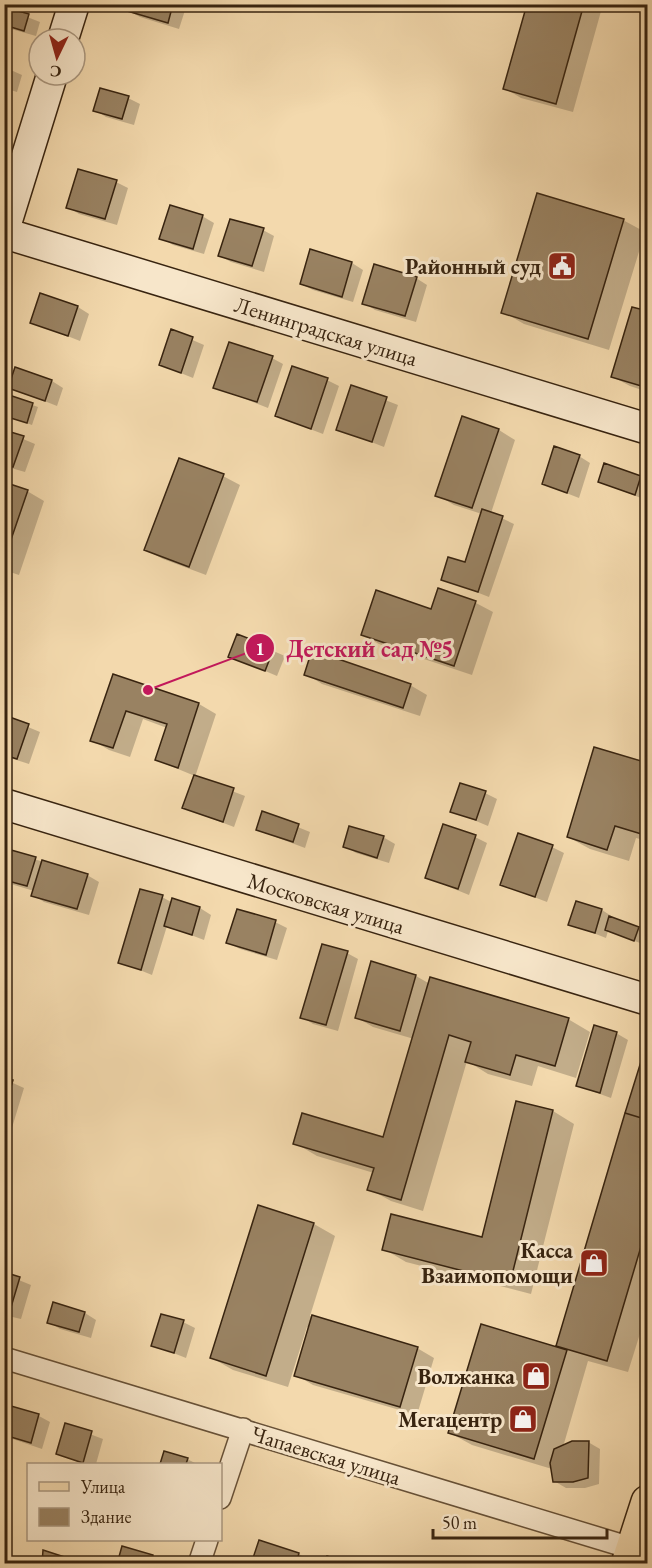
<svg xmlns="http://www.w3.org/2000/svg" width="652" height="1568" font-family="'EB Garamond',serif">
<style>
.shadow{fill:#0003}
.building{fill:#998262;stroke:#382410;stroke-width:1.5}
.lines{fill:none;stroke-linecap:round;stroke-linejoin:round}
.street-casing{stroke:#675137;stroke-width:24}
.secondary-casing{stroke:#382410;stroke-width:33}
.primary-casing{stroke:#382410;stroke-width:36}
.street{stroke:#f7e6ca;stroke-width:21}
.secondary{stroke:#f7e6ca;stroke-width:30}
.primary{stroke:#f3d9ad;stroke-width:33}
.labels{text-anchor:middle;stroke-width:6;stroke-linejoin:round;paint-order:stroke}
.poi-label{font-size:22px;font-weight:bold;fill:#382410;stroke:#f7e6ca;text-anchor:end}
.street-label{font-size:22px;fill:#382410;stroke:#f7e6ca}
.leader{fill:none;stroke:#c2185b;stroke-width:2}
.callout-dot{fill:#c2185b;stroke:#f7e6ca;stroke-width:2}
.mark-label{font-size:18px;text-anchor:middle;font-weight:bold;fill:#fff}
.callout-label{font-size:24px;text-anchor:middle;font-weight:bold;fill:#c2185b;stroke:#f7e6ca;stroke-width:6;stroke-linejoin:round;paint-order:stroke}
</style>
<rect width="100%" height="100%" fill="#f3d9ad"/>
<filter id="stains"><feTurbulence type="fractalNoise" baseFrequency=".00333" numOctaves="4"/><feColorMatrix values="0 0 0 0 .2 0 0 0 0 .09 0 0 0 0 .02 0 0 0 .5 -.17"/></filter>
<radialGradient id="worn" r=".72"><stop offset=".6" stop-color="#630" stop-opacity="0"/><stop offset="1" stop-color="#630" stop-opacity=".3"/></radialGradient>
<path class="shadow" d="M26,4H44L42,9Z
M131,4H187L179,29L140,17L129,11Z
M528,4H603L573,112L521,98L504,88Z
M4,8L40,22L36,36L4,27Z
M4,67L22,75L17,92L4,88Z
M128,98L140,104L134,125L106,117L95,110Z
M116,182L128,188L117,225L79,214L68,207Z
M202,216L214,223L204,254L173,245L161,238Z
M623,220L645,232L609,350L524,324L503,312Z
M263,230L274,236L264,272L231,262L220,256Z
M311,251L352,263L363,270L353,302L313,290L301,284Z
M416,278L427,285L416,322L375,310L364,303Z
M78,307L89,314L80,341L32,322Z
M648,313V392L630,386L613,377Z
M172,331L204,345L193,378L161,365Z
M272,358L283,364L268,408L215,387Z
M327,380L339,386L323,434L276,416Z
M52,381L63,388L57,406L9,387Z
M352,387L398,405L384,447L338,429Z
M7,396L38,407L32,425L4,415Z
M499,430L515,440L491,513L514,524L489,597L443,579L466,564L482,514L454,505L437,495Z
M4,431L35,444L25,472L4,466Z
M579,456L590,463L579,498L543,484Z
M223,476L240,485L206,575L163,559L146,550Z
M640,477L648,481L646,500L600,482Z
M4,483L27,491L44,501L19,575L4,570Z
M439,590L476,603L493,612L472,675L379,644L363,634L432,611Z
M4,600L9,602L4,616Z
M238,636L285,656L277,676L230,656Z
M306,674L410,685L427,695L420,716L322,684Z
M114,676L199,704L216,714L195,777L245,796L234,827L184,808L195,776L156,760L167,728L143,719L130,757L109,750L92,740Z
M4,717L40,732L29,764L4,756Z
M648,765V841L636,838L629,861L590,849L568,837Z
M485,793L497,799L488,826L452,811Z
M263,813L310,832L305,848L257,830Z
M383,837L395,844L389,863L356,853L345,846Z
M475,837L487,843L469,895L427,878Z
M552,847L564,853L547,902L502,885Z
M4,850L87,875L99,882L89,915L44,902L33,895L34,891L4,882Z
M162,897L173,903V900L200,908L211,915L204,940L167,926L152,975L120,962Z
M602,910L613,917L612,919L644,931L640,943L608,931L606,938L570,924Z
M275,922L287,928L277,960L240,949L228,943Z
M347,953L358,959L338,1031L313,1024L302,1017Z
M372,963L416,976L430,984L568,1019L590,1032L576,1078L538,1066L532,1086L488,1074L467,1061L423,1211L391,1201L369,1189L374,1173L317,1156L295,1143L384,1139L414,1039L373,1027L356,1017Z
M616,1033L628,1040L611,1098L578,1086Z
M648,1044V1308L628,1372L588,1361L563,1447L588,1442L600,1449L599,1484L585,1488H566L554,1481L552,1469L472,1445L450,1433L557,1348Z
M4,1079L24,1088L11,1131L4,1129Z
M518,1103L553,1111L574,1124L531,1294L406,1262L384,1249L483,1239Z
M259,1207L314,1224L335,1236L310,1316L417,1348L434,1358L417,1415L313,1385L296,1375L309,1328L307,1327L288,1387L233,1370L212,1358Z
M4,1274L31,1285L21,1319L4,1315Z
M54,1304L85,1313L96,1320L91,1338L60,1329L49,1322Z
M183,1322L195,1328L186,1358L153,1345Z
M5,1406L39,1416L50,1422L42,1449L4,1436Z
M66,1425L103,1439L96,1464H83L58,1454Z
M165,1452L187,1459L197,1464H161Z
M123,1548L153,1556L164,1564H118Z
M299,1554L314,1564H253Z"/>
<path class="building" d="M129,4H173L168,23L127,11Z
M527,4H584L556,104L503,89Z
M4,7L29,14L24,31L4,25Z
M100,88L129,96L122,119L93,111Z
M78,169L117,180L105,219L66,208Z
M537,193L624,219L588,339L501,313Z
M170,205L203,215L193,249L159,239Z
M230,219L264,228L252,266L218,256Z
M310,249L352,262L342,297L300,284Z
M374,264L417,277L405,316L362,304Z
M40,293L78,306L68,336L30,323Z
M632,307L648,311V388L611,377Z
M171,329L193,337L181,373L159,365Z
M229,342L273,356L257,402L213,388Z
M292,366L328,378L311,429L275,416Z
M15,367L52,380L45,401L8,388Z
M351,385L387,397L372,442L336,430Z
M6,394L33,403L27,423L4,416Z
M462,416L499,429L472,508L435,496Z
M4,430L24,436L13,467L4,464Z
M554,446L580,455L567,493L542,484Z
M179,458L224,474L189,567L144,550Z
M604,463L641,476L635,495L598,482Z
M4,482L28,490L4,560Z
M482,509L503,516L478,592L441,580L448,557L465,562Z
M438,588L476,601L454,666L361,635L376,590L431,609Z
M237,634L274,648L265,671L228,657Z
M312,650L411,684L403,708L304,675Z
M113,674L199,703L178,768L155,760L167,724L126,711L113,748L90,741Z
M4,715L29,724L17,759L4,755Z
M594,747L648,763V836L615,826L607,850L567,837Z
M194,775L234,788L223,822L182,808Z
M460,783L486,791L476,820L450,812Z
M262,811L299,824L293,842L256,830Z
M443,824L476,835L458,889L425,878Z
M349,826L384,836L377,858L343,847Z
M518,833L553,845L535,897L500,885Z
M4,848L36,857L27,886L4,880Z
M42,860L88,874L77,909L31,896Z
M140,889L163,895L141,970L118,963Z
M172,898L200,907L192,935L164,926Z
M576,901L602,909L595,933L568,925Z
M237,909L276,920L266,955L226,943Z
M609,916L639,927L634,941L605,930Z
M322,944L348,951L326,1025L300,1018Z
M371,961L416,975L400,1031L355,1018Z
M430,977L569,1018L555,1066L516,1055L510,1075L465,1062L471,1042L449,1035L401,1200L367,1190L374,1168L293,1144L302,1113L383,1137Z
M594,1025L617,1032L600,1093L576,1086Z
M648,1039V1120L625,1113Z
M4,1078L13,1080L4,1110Z
M516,1101L553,1110L510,1283L382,1250L391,1214L482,1237Z
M625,1113L648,1120V1223L607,1361L556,1346Z
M258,1205L314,1223L266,1376L210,1358Z
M4,1272L20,1277L9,1314L4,1313Z
M53,1302L85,1312L79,1332L47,1323Z
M161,1314L184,1320L174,1353L151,1346Z
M312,1315L418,1347L400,1407L294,1376Z
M481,1324L567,1350L534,1459L448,1433Z
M4,1404L39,1414L31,1443L4,1435Z
M65,1423L92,1431L83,1463L56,1454Z
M572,1441H589L588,1478L573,1482H553L550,1463L554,1449Z
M164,1451L188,1458L186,1464H160Z
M259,1540L299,1553L296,1564H251Z
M122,1546L153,1555L151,1564H117Z
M43,1550L86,1564H42Z
M327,1556L351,1564H324Z"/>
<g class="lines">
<g class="street-casing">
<path id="street" d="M4,1358L644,1552
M220,1498L243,1429
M199,1564L207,1540"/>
</g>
<g class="secondary-casing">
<path id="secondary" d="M63,39L74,4
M4,230L52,75
M4,233L648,429
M4,804L648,1000"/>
</g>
<g class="primary-casing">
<path id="primary" d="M628,1564L648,1502"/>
</g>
<use href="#street" class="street"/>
<use href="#secondary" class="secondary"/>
<use href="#primary" class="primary"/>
</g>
<defs>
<g id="civic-square" transform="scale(1.5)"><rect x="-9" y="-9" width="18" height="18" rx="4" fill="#8f2418" stroke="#f7e6ca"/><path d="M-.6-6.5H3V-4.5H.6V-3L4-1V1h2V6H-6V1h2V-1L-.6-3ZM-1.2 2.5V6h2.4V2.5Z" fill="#fff"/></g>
<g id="shop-square" transform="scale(1.5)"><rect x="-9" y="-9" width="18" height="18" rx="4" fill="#8f2418" stroke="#f7e6ca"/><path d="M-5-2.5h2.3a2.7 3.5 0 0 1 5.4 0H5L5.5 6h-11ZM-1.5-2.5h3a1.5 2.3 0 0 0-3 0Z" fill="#fff"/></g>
</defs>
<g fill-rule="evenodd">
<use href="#civic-square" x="562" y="266"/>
<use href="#shop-square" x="594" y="1263"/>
<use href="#shop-square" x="536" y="1376"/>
<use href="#shop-square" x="523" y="1419"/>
</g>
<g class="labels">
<g class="poi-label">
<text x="541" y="274">Районный суд</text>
<text x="573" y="1258">Касса<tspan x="573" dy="25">Взаимопомощи</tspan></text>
<text x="515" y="1384">Волжанка</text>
<text x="502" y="1427">Мегацентр</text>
</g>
<g class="street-label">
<text transform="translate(326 331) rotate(17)" y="8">Ленинградская улица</text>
<text transform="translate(326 903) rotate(17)" y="8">Московская улица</text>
<text transform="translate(326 1455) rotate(17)" y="8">Чапаевская улица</text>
</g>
</g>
<path class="leader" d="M148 690L260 648"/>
<g class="callout-dot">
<circle cx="148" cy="690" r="6"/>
<circle cx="260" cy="648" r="15"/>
</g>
<g class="mark-label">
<text x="260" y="655">1</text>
</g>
<g class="callout-label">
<text x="370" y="657">Детский сад №5</text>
</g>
<rect width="652" height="1568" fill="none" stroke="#f3d9ad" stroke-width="24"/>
<rect x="6" y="6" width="640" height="1556" fill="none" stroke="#382410" stroke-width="3"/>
<rect x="12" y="12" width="628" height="1544" fill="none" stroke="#382410" stroke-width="1.5"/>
<rect x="27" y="1463" width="195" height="78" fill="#f7e6ca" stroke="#ab9880" stroke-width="1.5"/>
<rect x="39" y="1482" width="30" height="9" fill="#f3d9ad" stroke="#ab9880" stroke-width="1.5"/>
<text x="81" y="1493" font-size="18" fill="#382410">Улица</text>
<rect x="39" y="1508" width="30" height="18" fill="#998262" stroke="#ab9880" stroke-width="1.5"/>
<text x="81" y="1523" font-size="18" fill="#382410">Здание</text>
<g transform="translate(57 57) rotate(185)"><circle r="28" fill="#f7e6ca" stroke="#ab9880" stroke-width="1.5"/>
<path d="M0-4.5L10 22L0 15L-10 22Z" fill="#8f2418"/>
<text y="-9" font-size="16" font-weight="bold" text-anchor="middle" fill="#382410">С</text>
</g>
<path d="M433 1529v9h174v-9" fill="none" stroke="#382410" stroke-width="3"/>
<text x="442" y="1529" font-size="18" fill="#382410" stroke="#f7e6ca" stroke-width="4.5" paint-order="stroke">50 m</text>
<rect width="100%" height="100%" filter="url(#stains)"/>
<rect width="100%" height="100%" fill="url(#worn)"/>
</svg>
